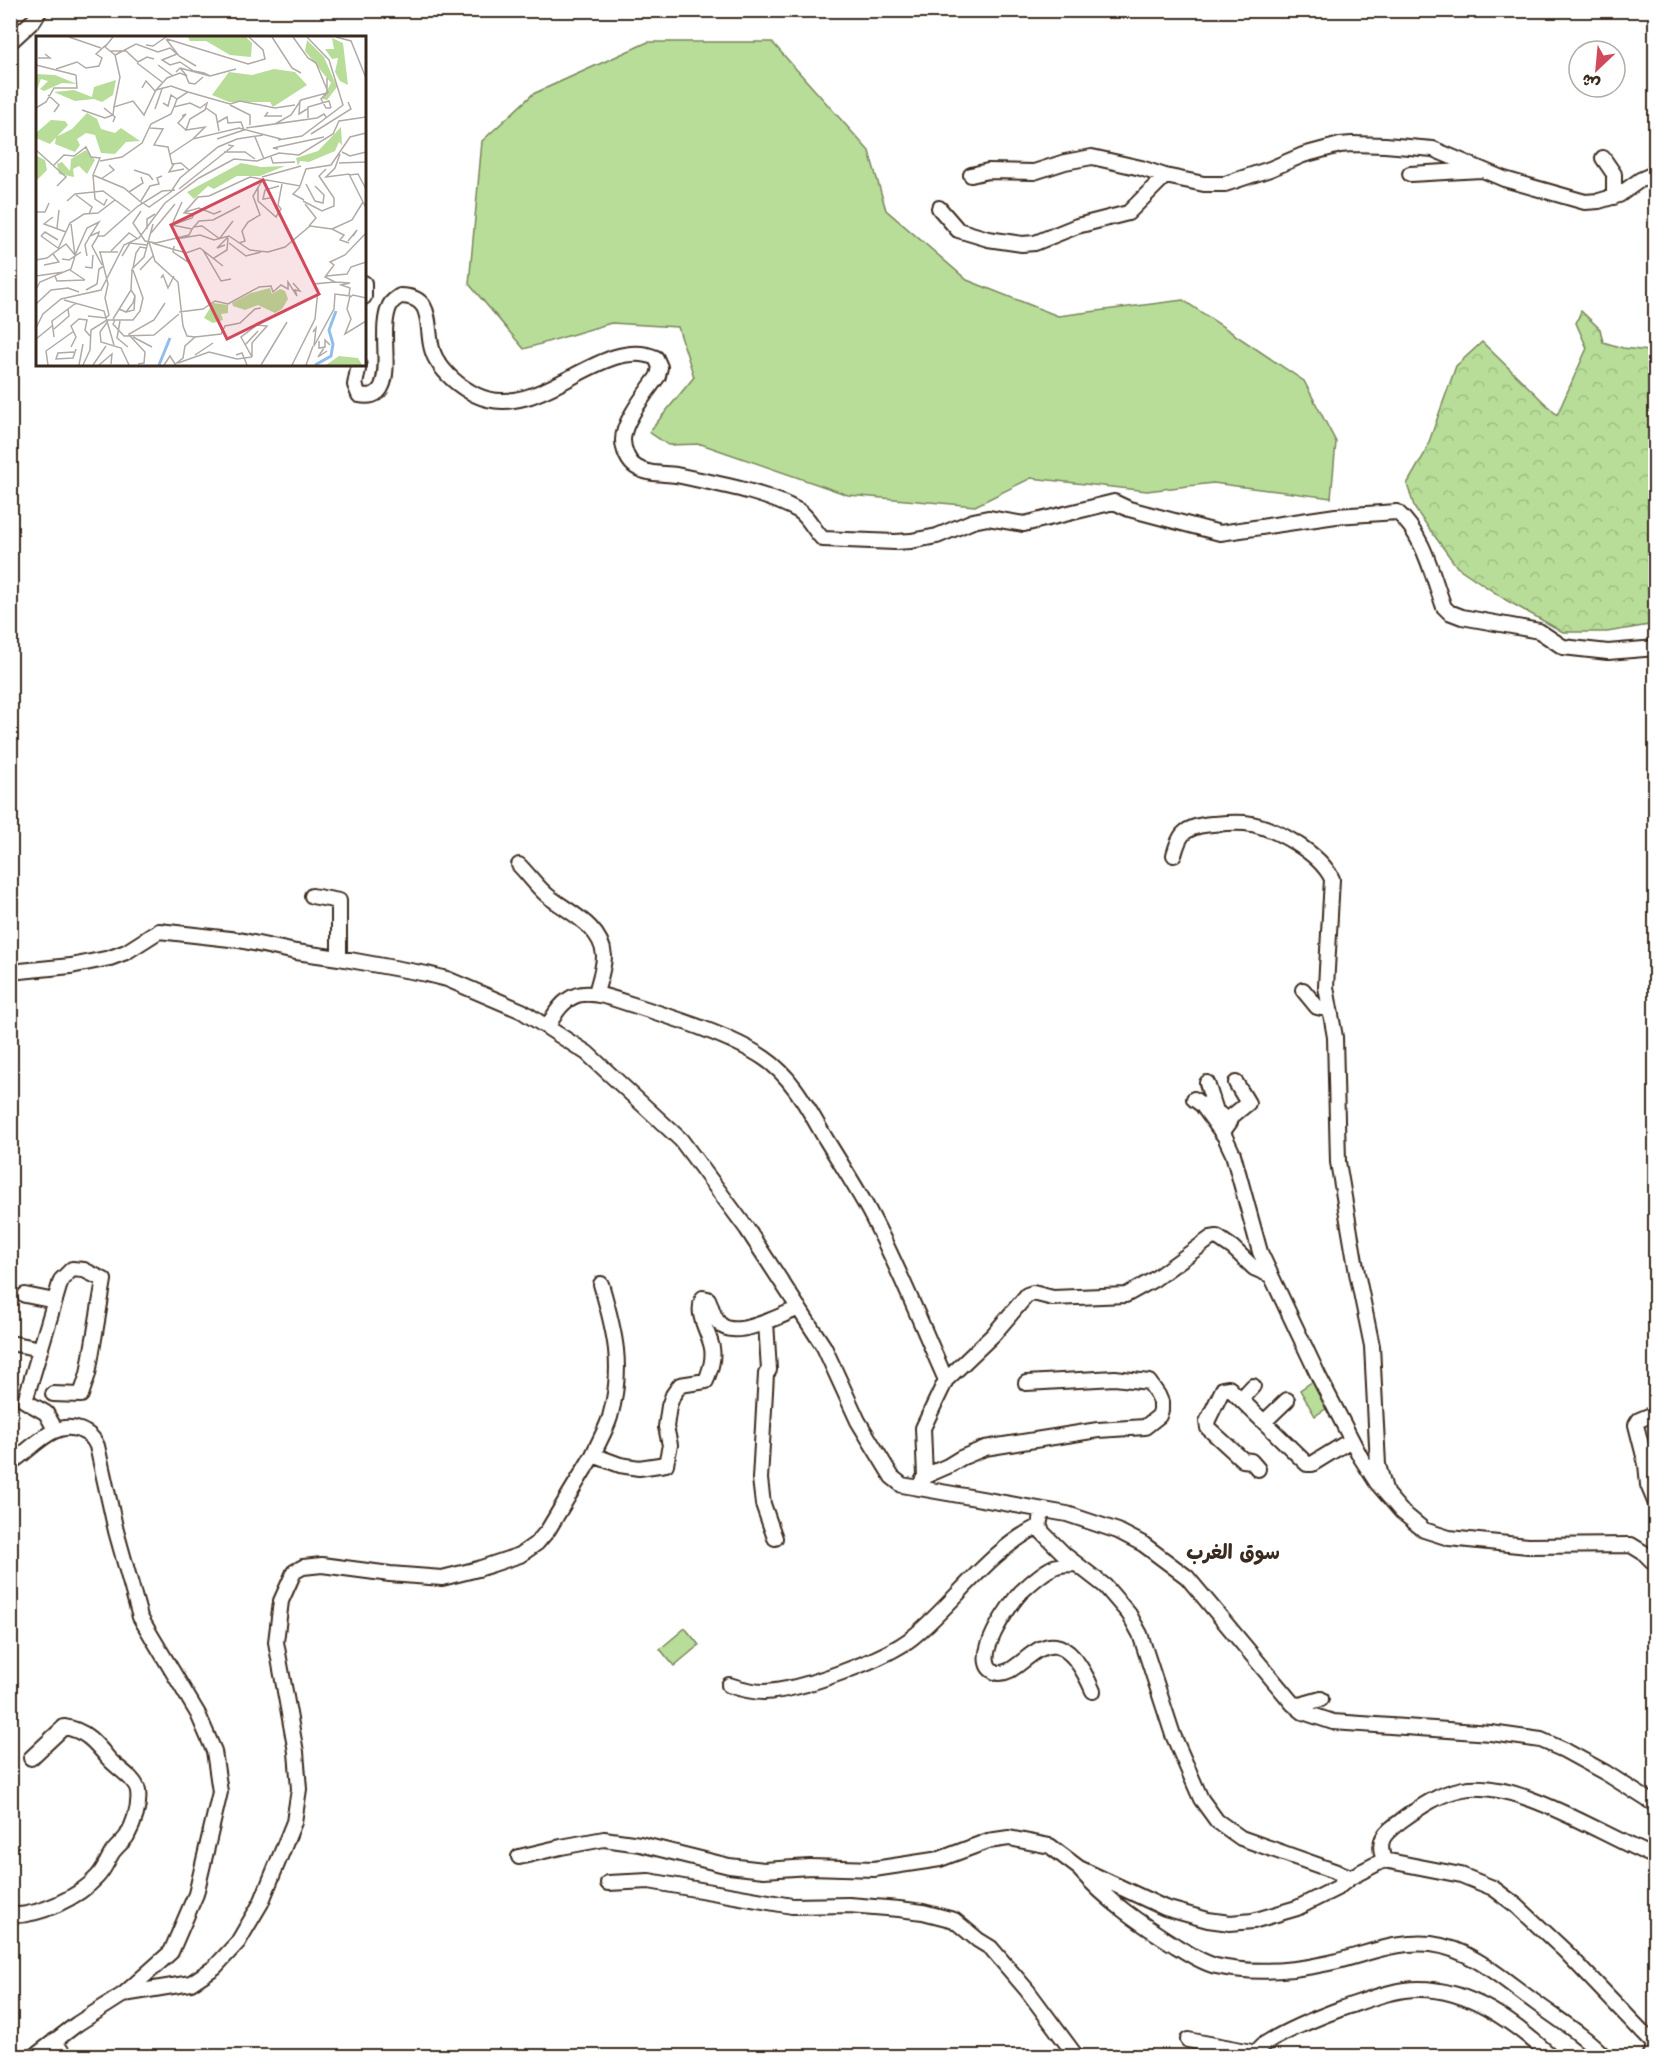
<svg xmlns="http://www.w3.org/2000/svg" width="1666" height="2067" font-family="'Shantell Sans','Playpen Sans Arabic',sans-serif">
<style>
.grass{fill:#b7dd98;stroke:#79845b;stroke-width:1.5}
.forest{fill:url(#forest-crowns);stroke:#79845b;stroke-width:1.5}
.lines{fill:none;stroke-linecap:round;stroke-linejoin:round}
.minor-casing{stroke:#3b2a1e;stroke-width:18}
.minor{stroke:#fff;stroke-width:14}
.labels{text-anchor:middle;stroke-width:4.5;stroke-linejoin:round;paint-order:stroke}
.quarter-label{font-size:20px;font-weight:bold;fill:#3b2a1e;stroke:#fff}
.inset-river{fill:none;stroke:#92beeb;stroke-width:3}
.inset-road{fill:none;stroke:#b1aaa5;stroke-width:1.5}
.view{fill:#d1495b;fill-opacity:0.15;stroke:#d1495b;stroke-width:3}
.inset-edge{fill:none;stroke:#3b2a1e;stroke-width:3}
</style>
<defs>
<pattern id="forest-crowns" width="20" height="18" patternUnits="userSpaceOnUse" patternTransform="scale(1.5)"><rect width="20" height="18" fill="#b7dd98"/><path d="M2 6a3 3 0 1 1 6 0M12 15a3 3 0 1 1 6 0" fill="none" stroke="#9ebe83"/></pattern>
</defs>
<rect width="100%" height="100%" fill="#fff"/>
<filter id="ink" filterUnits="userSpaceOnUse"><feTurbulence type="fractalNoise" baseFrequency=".0167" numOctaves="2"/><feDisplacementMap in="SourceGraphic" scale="12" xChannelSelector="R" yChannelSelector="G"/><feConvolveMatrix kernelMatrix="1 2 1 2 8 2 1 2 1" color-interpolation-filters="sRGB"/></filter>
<g filter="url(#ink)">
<path class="grass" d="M648,42H772L869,151L886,210L967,280L1058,316L1183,300L1304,381L1336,442L1331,498L1213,483L1147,491L1031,478L975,506L848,495L701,444L668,445L649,432L694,377L678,327L611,323L524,349L469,284L482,141L533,94Z
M1313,1381L1327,1408L1315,1416L1300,1390Z
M685,1628L699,1645L674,1666L660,1649Z"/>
<path class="forest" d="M1581,311L1600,329L1603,342L1623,348L1649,351L1655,354V624L1607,632H1563L1506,600L1457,567L1415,509L1407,484L1425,453L1456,366L1482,342L1557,415L1587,348L1576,323Z"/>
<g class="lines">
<g class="minor-casing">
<path id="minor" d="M10,42L34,20L40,10
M1603,158L1614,174V197
M1410,174L1481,170
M971,175L988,171L1034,172L1065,162L1092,157L1141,168L1165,176
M939,208L958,230L988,239L1022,244L1035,243L1077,226L1128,213L1165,176L1204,184H1225L1270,169L1303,155L1340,145L1352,144L1385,145L1433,149L1504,179L1585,202L1599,201L1619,195L1640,180L1656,173
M364,283V297
M359,364L355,385L359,395C368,397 378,396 382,386C391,366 379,328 390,305C392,301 397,298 400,296C440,296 422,336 436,359C445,374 460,387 476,395C538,425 602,333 656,358L660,367L658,376C647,392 623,421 623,440C623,449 628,462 636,467C648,475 663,473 676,475C717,484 763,491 799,511C809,517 814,531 823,539L895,542L911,541L937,536L973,521L988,518L1024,524L1114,502L1129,509L1220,533L1336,516L1397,512C1424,535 1432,575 1444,607L1449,612L1462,617L1539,631L1563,647L1608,652L1656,648
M1174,855C1176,848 1178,840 1183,834C1191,826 1203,825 1213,824C1224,823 1234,822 1245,823C1273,826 1320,853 1332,879L1326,987L1335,1037L1338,1162L1357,1273L1372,1346L1378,1465L1386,1493
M519,865C529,875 537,887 548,896C568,912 602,926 604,956C604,968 599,981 596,993
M312,896L339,901V958
M10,972L71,966L110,958L126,952L159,931L239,940L296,952L339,958L427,974L447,979L522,1011L587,1053L681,1140L747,1229L824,1347L858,1421L892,1477L902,1485L1067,1514L1118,1531L1143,1544L1187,1577L1293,1704L1303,1712L1333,1722L1491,1733L1541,1740L1564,1750L1606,1773L1656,1805
M1303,990L1317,1007L1326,1009
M548,1027C568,983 591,991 630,1004C671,1017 730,1035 764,1058C794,1078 809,1111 827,1141C841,1164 856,1187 869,1211C898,1265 921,1324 946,1380
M1207,1083L1216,1111L1223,1117
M1194,1099L1202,1105L1225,1137L1233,1154L1260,1252L1320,1379L1361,1458L1377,1483L1401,1511L1424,1530L1449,1538L1528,1546L1631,1545L1644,1553L1656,1565
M1222,1133L1230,1122L1231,1117L1248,1103L1236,1083
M25,1295L55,1301
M766,1322L769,1370L766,1374L760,1479L763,1504L775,1538
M10,1343L41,1349
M53,1394L81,1395L88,1374L104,1280L84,1270L72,1269L61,1280L25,1401L46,1413L55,1429
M1241,1399L1253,1386
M1656,1413L1639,1420L1636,1425L1646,1464L1648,1485L1656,1504
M1264,1422L1287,1400
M593,1455C598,1443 606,1430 610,1417C624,1367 615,1332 601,1284
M10,1463C32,1450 53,1419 80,1430C89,1434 93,1437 97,1446L116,1531L140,1617L198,1714L214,1751L220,1792L196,1894L171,1952L124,1994L77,2024L35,2056
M1258,1469L1251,1461L1243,1460L1208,1428L1207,1422L1223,1389L1229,1388L1307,1464H1312L1351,1440
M925,1476L923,1428L946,1380L993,1335L1027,1295L1033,1293L1053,1298L1126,1295L1153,1280L1211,1238L1217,1237L1233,1248L1254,1268L1270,1275
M921,1483L925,1476L948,1466L961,1458L985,1448L1098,1430L1145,1427L1159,1416L1161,1410V1402L1158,1395L1149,1382L1115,1378L1026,1383
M1042,1510L1039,1526L1043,1533L1065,1555L1105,1586L1129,1614L1140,1634L1173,1735L1201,1799L1217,1821L1241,1838L1351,1877
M1077,1564C1069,1564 1061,1564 1054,1567C1042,1572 1030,1584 1021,1592C1010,1604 969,1661 995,1672C1023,1683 1051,1595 1093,1691
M729,1685C741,1689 751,1692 764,1692C799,1691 886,1659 913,1637C957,1601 987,1552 1039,1526
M1293,1704L1300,1705L1321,1699
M519,1857L561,1847L604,1839L640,1844L729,1866L764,1870L810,1867L874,1869L940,1859L988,1841L1009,1838L1050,1846L1079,1868L1165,1908L1208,1920L1230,1923L1253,1921L1297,1908L1337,1888L1351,1877L1384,1860
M1080,1870C1107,1901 1141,1924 1176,1946C1188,1953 1202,1963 1216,1966C1252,1974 1293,1971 1329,1963C1362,1956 1395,1940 1431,1944C1472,1949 1504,1980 1536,2003C1559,2020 1584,2035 1604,2056
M608,1883L649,1881L792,1906L849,1905L899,1909L923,1912L954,1920L978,1940L991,1948L1027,1990L1076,2056
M10,1915C38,1917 79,1897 97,1877C104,1870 107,1861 112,1853C116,1847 123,1842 127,1836C134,1823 140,1806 138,1791C136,1778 116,1768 108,1758C95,1742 85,1730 64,1727L31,1758
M124,1994L191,1983L215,1967L238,1942L245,1930L261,1903L277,1864L294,1822L299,1789L296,1752L276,1642L281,1601L294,1572L303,1567L322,1565L390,1574L442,1578L478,1569L520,1555L537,1543L548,1530L593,1455L620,1465L639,1468L666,1464L670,1445L666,1427L669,1406L673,1395L680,1385L706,1381C710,1370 714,1360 712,1348C709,1331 695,1315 703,1298L708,1299C712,1307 713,1318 720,1324C735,1340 782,1315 799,1308
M1188,2040L1257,2053
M54,2041L65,2056
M1257,2056L1258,2050L1263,2045C1288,2029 1316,2018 1343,2008C1367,2000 1393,1989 1419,1989C1470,1989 1515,2023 1551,2056
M1649,2056L1653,2051V2043L1565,1951L1517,1906L1493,1888L1461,1875L1384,1860C1376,1839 1385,1833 1402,1820C1420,1807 1440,1793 1463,1789C1519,1779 1602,1836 1656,1857"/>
</g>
<use href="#minor" class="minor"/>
</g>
</g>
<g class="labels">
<g class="quarter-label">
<text x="1233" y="1559">سوق الغرب</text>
</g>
</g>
<g transform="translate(36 36)">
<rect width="330" height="330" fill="#fff"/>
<path d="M152,1H210L216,7L215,21L194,19L170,5H154ZM271,4L288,21L301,51L291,64L286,63L295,47L269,15ZM234,252L236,258L244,253L249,255L252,263L246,273L239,277L222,269L209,274L197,270L196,267L215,257Z" fill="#b7dd98"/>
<path d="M296,2L307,7L312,49L304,45L299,36L302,22L296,23L289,13H298ZM238,33L259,36L271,49L237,71L234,66H193L176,59L193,36L216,39ZM0,38L19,39L41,48L26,47L8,55L4,53L12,45L5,43L1,53ZM80,44L77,59L66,66L58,63L39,65L18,56L38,54L56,61L58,51ZM51,77L61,83L65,93L79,97L85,92L104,105L90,106L79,118L65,117L59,99L50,97L41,103L44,109L39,116L19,108L20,101L36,93ZM15,84L29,85L32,89L14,108L0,102V97ZM305,91L306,109L303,106L299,115L273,126L264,125L262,130L260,122L282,115ZM50,114L59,124L51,138L43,130L37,133L38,141L23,138L21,128L26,126L34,135L35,123ZM1,120L9,124L11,134L0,145ZM205,127L225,131L249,130L224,140H201L178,153L172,150L158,163L151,156ZM177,267L192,269V277L185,278L187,284L177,287L168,282ZM303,320L322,322L326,329H290Z" fill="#b7dd98"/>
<path class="inset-river" d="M123,329L134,302M279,329L295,320L297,308L293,294L300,275"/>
<path class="inset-road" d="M33,1L65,12M77,1L69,11L79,19L84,41L78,71L97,65L108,79L120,54L135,50L152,56L141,63L138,71L154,67L164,72L171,67L169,74L154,83L150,94L169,91L157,103L203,92L245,103M236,1L256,32L265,37M257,1L272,22L280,27L292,56L285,63L290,72H295M300,1L315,5L330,42M130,3L143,20L160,30M131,3L212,28L229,23L227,14L213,1M110,9L117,10L130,1M75,15H90L102,26L111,21L118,23M141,18L126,24L134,29L144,26L159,36L144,32M79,19L100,8L122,16L134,12L141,18M2,22H14L9,18M101,27L126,46M0,29L40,39M122,29L137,40M20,33L41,26L50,32L63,30L66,22L60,18L70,9M158,35L168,37L174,40L159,36M150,40L153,47L159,48L167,41M174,40L200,33M106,52L110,45L120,56M120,54L131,42L144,37L151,40L144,32L140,36M152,56L194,68L204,65L239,72L259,69M12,59L23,69L18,76M264,64L263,78L271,73M127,67L132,70L135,59L141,63M194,69L214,79V89M0,72L10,66L18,52H41L40,39M68,72L79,81L77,86M170,72L180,79L183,95M119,73L126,53M46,74L69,82L77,79L78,71M232,76L229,80H246M146,80L150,78L142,87L150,94M272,82V71L293,65L295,72M239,88L255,79L265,64L291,57V42M114,92L127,93L118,109L132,111L136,128L145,127L153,134M210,92L281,82L288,78L290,81M275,98L315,73L312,66M219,101L228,123M181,103L208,94L205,86L192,87L191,81L182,86M242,104L266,100L307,69L293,24L271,1M242,113L237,112L288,101M0,114L30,141L21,150M188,116H209L219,123M306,116L314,120L330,116M304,118L299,132L290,141L313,138L330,172M133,119L157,103M235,121L237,127L259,126M64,125L86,121L106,107L115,88L135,78L138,71M303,127L330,126M138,128L133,136L148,133M18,129L28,119L38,120L50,111L55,121L64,122L57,139L88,152L106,167M98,134L113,139L117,144M57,139L59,163L68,169L71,163M313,139L322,138L330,153M226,141L265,130M65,143L78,134L73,129M270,148L279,165L287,167L288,159L279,150M264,151L257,158L268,164M222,152V165L240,181L245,173L242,169L246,148M143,153L197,110L192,109M136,154L144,142L182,111L201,103L227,99M93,156L107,147L105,141M40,159L56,171L53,178M234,162L227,163L229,154L243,150M31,165L39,158L67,155L94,175M105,165L114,150L123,148L121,142L126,140M267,165L286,175L298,170V162L283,140L290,133M107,167L113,171L136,155M269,168L280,182L273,190M105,175L97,187L109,205L120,207L153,199L156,193L136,189L156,182L158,178L148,177L162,161L173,160L214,141L264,150L270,133L295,129L314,101L330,97M0,176H9L13,167M149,176L163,172L178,178L185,175M17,181L8,188L30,196M137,186L146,166M157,191L166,190L184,203M21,192L23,174M111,193V183L119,178M156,193L163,185L177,184L204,170M296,193L316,184L327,166M115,197L139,168M5,200L9,196L22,204M5,200L22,212M62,200L56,210L66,229M184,202L197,185M140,203L164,199L178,204L193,200L214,214L232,216L249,211L274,190L296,193L308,199L304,204L313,207M312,205L321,194L317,200M113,206L119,225L142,246L147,290L151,300L159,301L149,310L147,322L138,329M116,207L150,217L164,212L187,230M193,207L210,220L225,216M203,207L209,205L206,195L212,186L224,179L217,160L227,143M189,209L181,212L192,201M138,210L137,216L152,226L148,216M22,213L34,187L48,178L62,177L79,164M167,214L185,245L195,243M75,215L93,197L102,203M63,216H82M51,220L49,209L54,200M86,220L94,207L111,209M178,222L191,214L192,202M26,223L33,224L45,216M0,224L11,222L30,208L39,219L51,192L63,186L54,200L63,196L62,200H68L102,170L126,155L139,154M8,229L23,226L17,218M49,231L56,232L57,219M97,232L100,217L104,211L110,212M96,233L108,221L117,188M34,234L49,244M104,234L117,220M0,240L28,236M19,240L21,245L49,244M290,240L311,238L315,231L330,226M125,242L127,239L132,252L138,240M299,246L314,247L305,249L314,252L313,259M0,253L4,246L35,233L39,220L35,188M50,254L61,248L63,233L68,230M313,262L317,259L330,262M28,264L68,275L78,309M0,268L15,254L32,252L43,256M83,273L90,276L97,267L99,260L95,254M90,276L98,274L99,260M143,276L167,273L179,265L192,268L223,251L235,250L237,256L245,249L252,253V246L261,260L259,254L264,255L257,247M52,280L70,282L73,279L69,262L72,248L64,216M77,283L95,254L96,233M79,284L77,288L88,300L118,299L143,278M72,285L64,296L65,306L85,312L93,329M84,285L81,302L92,311M221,289L231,290L216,307V321L205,301ZM0,292L7,278L25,263L65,254L88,209L103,202L129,167L163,142L198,123L221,125L243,117L263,119L297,98L303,85L330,81M18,293L33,280L32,273M277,296L280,292L278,310L298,273L299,258L314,260L311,273L315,283L309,298L330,285M94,300L93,298L118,284L129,267M94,300L109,316L108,327L102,328M18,301L16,285L40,267M97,301L116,311M159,301L185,298L189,290L204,287L219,273L225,272M0,303L16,290M283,305V312L289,311V304L294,309M209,309L222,295M35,311L40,301L35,290L43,283L51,284L49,294L54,300M288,312L282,321L291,315M38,316L22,317L20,323L37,322L40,313M159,319L177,307M200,319L206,317L211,329M142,327L173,316L201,323L216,321M12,329L10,315L38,295M43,329L47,308M47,329L54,314L55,294L71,284H97L104,275L107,262L97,234M57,329L70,310M63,329L76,318L75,328M128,329L134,320L139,328M225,329L251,286M256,329L279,283L282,254L278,248L299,246L289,241L298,229L294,226L309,219L330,197M270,329L277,310"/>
<path class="view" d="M227,144L283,258L191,303L135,189Z"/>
<rect width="330" height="330" class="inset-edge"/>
</g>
<rect width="1666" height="2067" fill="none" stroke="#fff" stroke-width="36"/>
<rect x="18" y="18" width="1630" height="2031" fill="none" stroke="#3b2a1e" stroke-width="2" filter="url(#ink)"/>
<g transform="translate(1597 69) rotate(206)"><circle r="28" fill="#ffffff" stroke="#b1aaa5" stroke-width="1.5"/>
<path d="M0-4.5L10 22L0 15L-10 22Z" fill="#d1495b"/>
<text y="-9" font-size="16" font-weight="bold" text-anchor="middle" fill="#3b2a1e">ش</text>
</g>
</svg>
